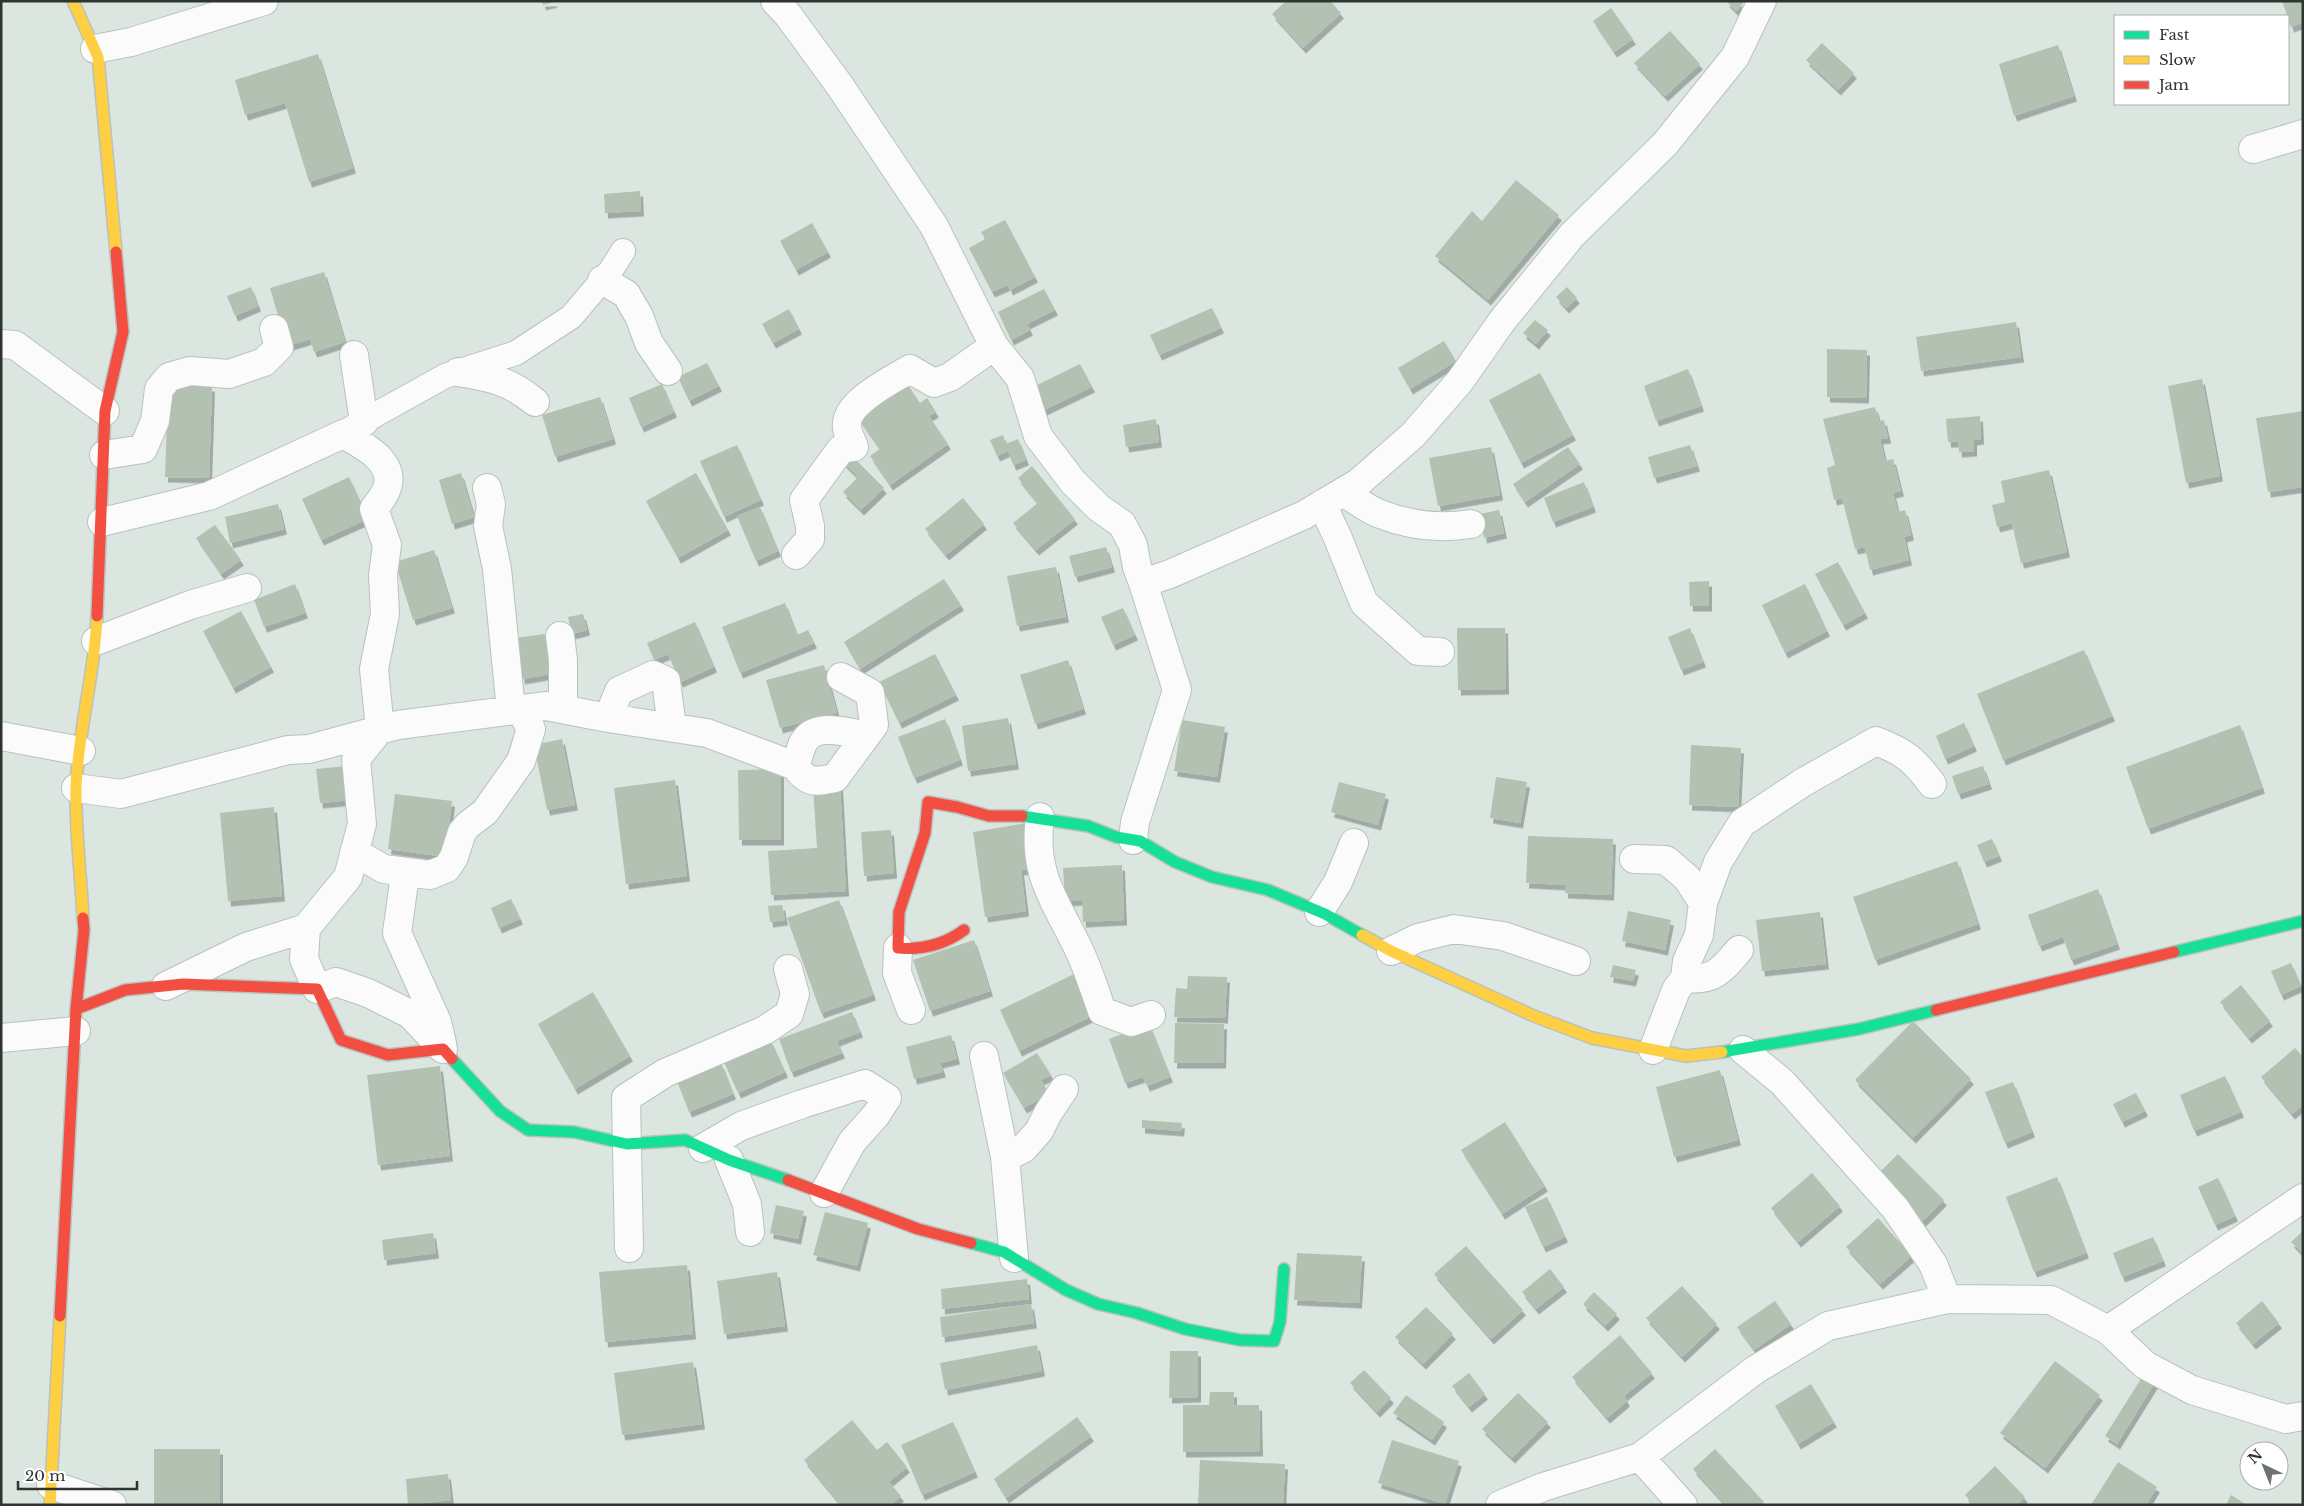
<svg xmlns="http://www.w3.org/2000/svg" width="2304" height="1506" font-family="'Libre Baskerville',serif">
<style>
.building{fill:#b2c1b1;filter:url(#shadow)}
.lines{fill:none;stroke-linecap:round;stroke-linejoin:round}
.lane-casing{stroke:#b9c2bd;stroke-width:26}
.street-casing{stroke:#b9c2bd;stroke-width:30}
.fast-casing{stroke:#b9c2bd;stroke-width:14}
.slow-casing{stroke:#b9c2bd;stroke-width:14}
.jam-casing{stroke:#b9c2bd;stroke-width:14}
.lane{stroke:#fafbfa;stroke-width:24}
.street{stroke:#fafbfa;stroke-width:28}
.fast{stroke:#16e098;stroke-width:11}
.slow{stroke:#ffcf43;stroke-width:11}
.jam{stroke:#f24e42;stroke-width:11}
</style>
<defs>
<filter id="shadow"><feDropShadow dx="3" dy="5.5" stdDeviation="0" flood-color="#0004"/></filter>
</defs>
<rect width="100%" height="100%" fill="#dce6e0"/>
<path class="building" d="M542,1H554L555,2L543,5Z
M1286,1H1330L1341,13L1303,48L1272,14Z
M1726,1H1745L1736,11Z
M2282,1H2303V23L2291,27Z
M1611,8L1633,39L1614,52L1593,21Z
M1670,31L1700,64L1665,96L1634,63Z
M1822,43L1854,73L1838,90L1806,60Z
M2058,45L2074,96L2014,116L1999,64Z
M318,54L353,168L309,182L285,103L245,115L235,80Z
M1516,180L1559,215L1488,300L1435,256L1472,211L1482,221Z
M640,191L641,211L605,213L604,194Z
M1005,220L1035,277L1010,290L1008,285L992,292L969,248L985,239L981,232Z
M812,223L828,252L796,270L780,241Z
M324,272L345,342L314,352L310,339L287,346L270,288Z
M251,287L258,306L235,316L227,296Z
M1567,287L1577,298L1566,308L1556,297Z
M1044,289L1055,310L1027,324L1030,330L1011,340L998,312Z
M1212,308L1221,328L1159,355L1150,335Z
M789,309L799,329L773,343L762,324Z
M1535,320L1548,330L1536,344L1523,333Z
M2016,322L2021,357L1921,371L1916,337Z
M1444,341L1456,361L1410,389L1398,368Z
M1827,349L1867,350L1866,398L1827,397Z
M707,363L719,386L689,401L678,377Z
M1080,364L1092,387L1042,411L1031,388Z
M1688,369L1701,406L1656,421L1644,386Z
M1540,373L1573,435L1521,463L1489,400Z
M2202,379L2220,476L2186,483L2168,386Z
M662,384L674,412L641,427L629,398Z
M908,385L920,403L927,398L936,412L929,416L948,444L890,485L870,456L880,449L859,419Z
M168,386H212L209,478L165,477Z
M600,397L613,439L555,457L542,415Z
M1875,407L1879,421L1884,420L1888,438L1880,439L1885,461L1893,459L1901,491L1893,493L1898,512L1905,510L1911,535L1904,537L1909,560L1870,570L1865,547L1855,549L1842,498L1834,500L1827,468L1835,465L1823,419Z
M2303,411V487L2268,492L2256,418Z
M1980,416L1981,439L1974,440V451L1959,452L1958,442H1948L1946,419Z
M1156,419L1159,442L1126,447L1123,425Z
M1003,435L1006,444L1018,439L1026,460L1013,465L1008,451L997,456L990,440Z
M737,445L761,500L724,517L700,461Z
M1690,445L1697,466L1654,478L1648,457Z
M1491,447L1500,495L1438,506L1429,458Z
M1568,447L1580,464L1525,502L1513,484Z
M850,454L884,488L861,510L843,492L858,477L843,462Z
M1032,466L1075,519L1036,550L1013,523L1038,503L1018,478Z
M2049,470L2067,552L2021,563L2012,523L1997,527L1992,505L2005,502L2001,481Z
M461,473L474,517L452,524L439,480Z
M696,473L728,530L678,558L646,501Z
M349,477L368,519L321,540L302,499Z
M1584,482L1593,507L1553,522L1544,498Z
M963,498L984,524L946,555L925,529Z
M278,504L284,529L230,543L225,517Z
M760,507L778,551L756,561L737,516Z
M1499,510L1504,533L1484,538L1480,514Z
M215,525L241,560L221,574L196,538Z
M1106,547L1112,567L1075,577L1069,556Z
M434,550L452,608L413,620L395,562Z
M1838,562L1865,613L1843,625L1815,574Z
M1056,567L1066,617L1017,626L1007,576Z
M944,579L961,605L860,669L844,642Z
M1709,581V606H1690L1689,582Z
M295,584L305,613L264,627L254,600Z
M1805,584L1827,631L1785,653L1762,605Z
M785,603L797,635L808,630L814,643L740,673L722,627Z
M1123,608L1135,635L1113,645L1101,617Z
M241,611L271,667L233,688L203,631Z
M583,614L587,630L572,634L568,617Z
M695,622L714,667L680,682L668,654L654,660L647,643Z
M1457,628H1505L1506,689L1458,690Z
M1690,628L1703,662L1681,670L1668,637Z
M545,634L551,674L522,679L515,638Z
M2084,650L2112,716L2003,760L1977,694Z
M935,654L956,695L899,723L879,682Z
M1068,660L1083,709L1035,724L1020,675Z
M824,665L837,713L780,728L766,680Z
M1008,718L1016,764L968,771L962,726Z
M945,719L960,760L914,778L898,737Z
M1182,720L1225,727L1217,777L1174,771Z
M1964,723L1974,746L1945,759L1936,736Z
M2240,725L2262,788L2148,829L2126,767Z
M562,739L575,805L547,810L534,745Z
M1691,745L1741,748L1738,807L1689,805Z
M347,766L351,800L320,803L316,769Z
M1983,766L1989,784L1958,794L1952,776Z
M781,769V840H739L738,770Z
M1496,777L1527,782L1520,823L1490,818Z
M675,780L687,876L626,884L614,788Z
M1339,782L1386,794L1378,825L1331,812Z
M840,785L846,891L771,895L768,851L817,848L813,787Z
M395,794L452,801L445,857L388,849Z
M274,807L282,896L228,901L220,813Z
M1027,823L1034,868L1021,870L1026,911L985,917L973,832Z
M891,830L894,873L864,876L861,832Z
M1528,836L1613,839L1611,895L1565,893V885L1526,883Z
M1992,839L1999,856L1984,862L1977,845Z
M1957,861L1978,924L1875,960L1853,897Z
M1122,865L1124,920L1083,922L1082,900L1065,901L1063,868Z
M2098,889L2117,944L2071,960L2063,937L2039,946L2028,915Z
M511,899L520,919L499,928L491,908Z
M839,900L873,995L821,1013L787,918Z
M782,905L785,920L770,922L768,906Z
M1628,911L1671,920L1665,950L1622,941Z
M1820,912L1826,964L1762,971L1756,920Z
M974,940L990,991L930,1011L913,960Z
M2291,963L2301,986L2281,995L2271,971Z
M1613,965L1636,970L1633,981L1610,977Z
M1074,974L1094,1015L1019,1051L1000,1010Z
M1188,976L1227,977L1225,1018L1174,1017L1176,988L1187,989Z
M2241,985L2270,1021L2249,1038L2220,1002Z
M593,992L630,1056L575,1089L538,1024Z
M852,1012L860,1032L837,1041L842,1053L791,1072L779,1039Z
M1913,1021L1971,1079L1913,1138L1855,1080Z
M1175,1023L1224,1024L1223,1063H1174Z
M1149,1024L1170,1077L1147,1086L1143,1077L1125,1083L1109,1039Z
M951,1035L957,1059L940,1063L943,1072L914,1079L906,1047Z
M771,1041L785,1072L738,1093L724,1062Z
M2295,1048L2303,1057V1105L2292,1114L2261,1077Z
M1037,1053L1051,1075L1041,1080L1049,1094L1024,1108L1003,1073Z
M721,1063L733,1094L689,1112L677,1081Z
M440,1066L450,1156L378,1165L367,1075Z
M1720,1070L1738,1140L1674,1157L1656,1087Z
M2225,1076L2241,1112L2194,1131L2180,1095Z
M2013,1082L2032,1132L2005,1143L1985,1092Z
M2136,1093L2145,1111L2122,1122L2113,1104Z
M1142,1120L1182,1123L1181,1131L1142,1128Z
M1505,1122L1545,1186L1502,1214L1461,1150Z
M1898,1154L1944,1200L1923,1221L1877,1175Z
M1812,1173L1840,1206L1798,1242L1771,1208Z
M2057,1177L2086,1253L2034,1272L2006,1197Z
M2218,1178L2235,1216L2215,1225L2198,1187Z
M1547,1197L1565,1237L1543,1247L1525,1207Z
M776,1205L804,1211L798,1239L770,1233Z
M825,1212L868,1223L857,1266L813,1255Z
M1878,1218L1912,1256L1880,1284L1846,1247Z
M2303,1231V1254L2291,1242Z
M433,1233L436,1253L384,1260L382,1240Z
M2153,1237L2163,1261L2122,1277L2113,1253Z
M1466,1246L1523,1310L1491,1339L1434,1274Z
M1297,1253L1362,1256L1359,1303L1294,1300Z
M687,1265L693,1334L605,1342L599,1272Z
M1550,1269L1564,1287L1536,1309L1522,1292Z
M777,1272L785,1326L724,1334L717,1281Z
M1027,1279L1029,1299L942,1309L941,1289Z
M1682,1286L1717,1324L1682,1357L1646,1318Z
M1594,1292L1617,1314L1605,1326L1583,1304Z
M1775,1301L1791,1324L1754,1350L1737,1327Z
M2262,1301L2279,1323L2253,1344L2236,1323Z
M1031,1304L1034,1323L942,1337L940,1317Z
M1426,1307L1453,1334L1423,1364L1395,1337Z
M1620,1335L1652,1373L1624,1396L1627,1401L1607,1418L1572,1377Z
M1037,1345L1042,1371L945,1390L940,1363Z
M1170,1351H1198V1397L1169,1398Z
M2055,1361L2100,1395L2045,1468L2000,1433Z
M693,1362L702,1424L622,1435L614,1373Z
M1364,1370L1391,1398L1377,1412L1350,1383Z
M1469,1373L1485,1394L1469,1407L1452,1386Z
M2144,1374L2156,1381L2117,1444L2105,1436Z
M1811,1384L1834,1422L1798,1444L1775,1406Z
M1210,1392H1234V1405H1259L1260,1451L1183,1452V1405H1209Z
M1518,1393L1548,1422L1512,1458L1482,1429Z
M1406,1395L1444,1422L1432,1440L1393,1413Z
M1077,1417L1091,1436L1006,1498L994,1479Z
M852,1420L877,1450L887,1442L907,1467L889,1482L901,1496L891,1505H841L804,1460Z
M953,1422L975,1472L922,1495L901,1445Z
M1392,1440L1459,1461L1445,1504L1378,1483Z
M154,1449H220V1505H154Z
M1715,1449L1764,1502L1761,1505H1726L1693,1469Z
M1200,1460L1285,1464L1283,1505H1198Z
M2118,1462L2157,1487L2146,1505H2091Z
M1995,1466L2025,1497L2017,1505H1974L1965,1495Z
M448,1474L451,1500L408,1505L406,1479Z
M2231,1495L2247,1505H2226Z"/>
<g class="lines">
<g class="lane-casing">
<path id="lane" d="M348,430L445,376L516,353L571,317L611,270L623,251"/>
</g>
<g class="street-casing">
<path id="street" d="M775,1L788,15L840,86L934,226L994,346L1020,378L1038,436L1073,482L1099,508L1122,524L1133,545L1137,567L1143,583
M95,49L131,42L264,1
M2253,149L2303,134
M602,280L626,294L639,316L649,343L668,371
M1,344L15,345L105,411
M354,355L364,422
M458,372C492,378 508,380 535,402
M104,455L143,449L155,421L159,389L169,377L190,371L229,374L264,362L279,347L274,329
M487,488L491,504L488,526L497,569L511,710
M1343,492C1355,499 1367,509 1380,514C1408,525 1440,529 1471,524
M1322,504L1337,536L1364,603L1418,651L1440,652
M102,522L209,496L343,434C361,444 396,461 387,488C385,495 378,503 374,509L387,545L383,575L385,614L374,669L380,729L356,759L362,824L348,877L306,928L246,947L166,986
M796,555L810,539V526L804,500L841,449L854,447C852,441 848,435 847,428C843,403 892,380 910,369L934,383L950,377L994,346
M560,636L563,660V709
M96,641L190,605L247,588
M608,718L619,691L653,675L666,681L672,727
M1,736L81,751
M795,766C808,784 814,782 835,778L874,725L870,693L841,677
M76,788L121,794L288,750L309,749L398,725L546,706L608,718L707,733L795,766C798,759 800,750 803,743C815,721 847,733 866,735
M1040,817C1032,876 1056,901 1079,950C1088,969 1095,991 1102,1011L1131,1022L1151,1015
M1133,840L1135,822L1177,690L1143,583L1170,574L1304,515L1358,483L1413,435L1460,381L1502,321L1572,235L1665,144L1735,57L1762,1
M354,852L384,869L430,875L447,868L454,857L462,832L468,825L485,812L521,761L531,729L520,709
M1634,859L1666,860L1687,878L1703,903L1699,935L1687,961L1685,978
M400,872L404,882L397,933L437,1022L442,1043
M1703,903L1718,862L1742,823L1802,783L1876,741C1905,752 1914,760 1932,784
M1319,912L1338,882L1354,843
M306,928L304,959L317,989L336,982L368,993L410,1014L443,1049
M898,948L897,973L911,1010
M1391,951L1418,938L1454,929L1503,936L1576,961
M1,1038L76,1031
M1653,1050L1676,990L1685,978C1714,981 1721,971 1739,950
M1743,1050L1782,1082L1895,1208L1933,1264L1947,1299
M984,1056L1005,1157L1014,1258
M703,1148L741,1126L802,1104L865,1084L887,1098L876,1115L852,1142L824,1193
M1005,1157L1023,1149L1039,1131L1048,1113L1064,1089
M729,1160L747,1204L750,1232
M629,1248L626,1098L665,1073L765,1030L789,1014L795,994L788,969
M2108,1330L2303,1198
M1640,1457L1683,1505
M51,1485L112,1505
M1500,1505L1543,1487L1640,1457L1755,1370L1828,1326L1947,1299L2051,1300L2108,1330L2145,1365L2192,1390L2286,1419L2303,1416"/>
</g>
<g class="fast-casing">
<path id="fast" d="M1022,816L1088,826L1116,837L1140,841L1175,862L1212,877L1268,890L1325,914L1362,935
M2174,952L2303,921
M1722,1052L1859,1029L1936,1010
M452,1059L500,1111L528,1130L574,1132L627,1144L685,1140L729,1160L788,1180
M971,1243L1004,1252L1066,1290L1098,1304L1137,1313L1185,1329L1240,1340L1274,1341L1280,1322L1284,1269"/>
</g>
<g class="slow-casing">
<path id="slow" d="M73,1L98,57L116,252
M83,918C81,875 75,830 76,788C78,730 95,674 97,616
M1362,935L1391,951L1534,1016L1592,1038L1686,1056L1722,1052
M50,1505L60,1316"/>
</g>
<g class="jam-casing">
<path id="jam" d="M97,616L105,411L123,332L116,252
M964,930C944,945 923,950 898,948L899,912L925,833L928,802L957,807L989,816H1022
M76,1009L125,990L183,984L317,989L341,1040L388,1055L443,1049L452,1059
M1936,1010L2174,952
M788,1180L918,1229L971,1243
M60,1316L76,1009L84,930L83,918"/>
</g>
<use href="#lane" class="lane"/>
<use href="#street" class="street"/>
<use href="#fast" class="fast"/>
<use href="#slow" class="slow"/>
<use href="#jam" class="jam"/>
</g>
<rect width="2304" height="1506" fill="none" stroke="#2d3530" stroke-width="5"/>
<rect x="2114" y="15" width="175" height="90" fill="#ffffff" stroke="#abaeac"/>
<rect x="2124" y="31" width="25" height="8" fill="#16e098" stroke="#abaeac"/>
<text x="2159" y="40" font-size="15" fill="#2d3530">Fast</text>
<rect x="2124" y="56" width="25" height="8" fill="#ffcf43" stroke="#abaeac"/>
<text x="2159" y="65" font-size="15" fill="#2d3530">Slow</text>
<rect x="2124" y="81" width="25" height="8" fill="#f24e42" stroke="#abaeac"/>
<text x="2159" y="90" font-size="15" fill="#2d3530">Jam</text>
<g transform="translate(2264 1466) rotate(317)"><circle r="24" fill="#ffffff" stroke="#abaeac"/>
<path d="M0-4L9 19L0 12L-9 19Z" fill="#6a736e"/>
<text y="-8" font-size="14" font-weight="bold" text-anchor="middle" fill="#2d3530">N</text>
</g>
<path d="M18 1481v8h119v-8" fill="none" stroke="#2d3530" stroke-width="2.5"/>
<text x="25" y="1481" font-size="15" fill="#2d3530" stroke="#ffffff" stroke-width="4" paint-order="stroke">20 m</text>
</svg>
